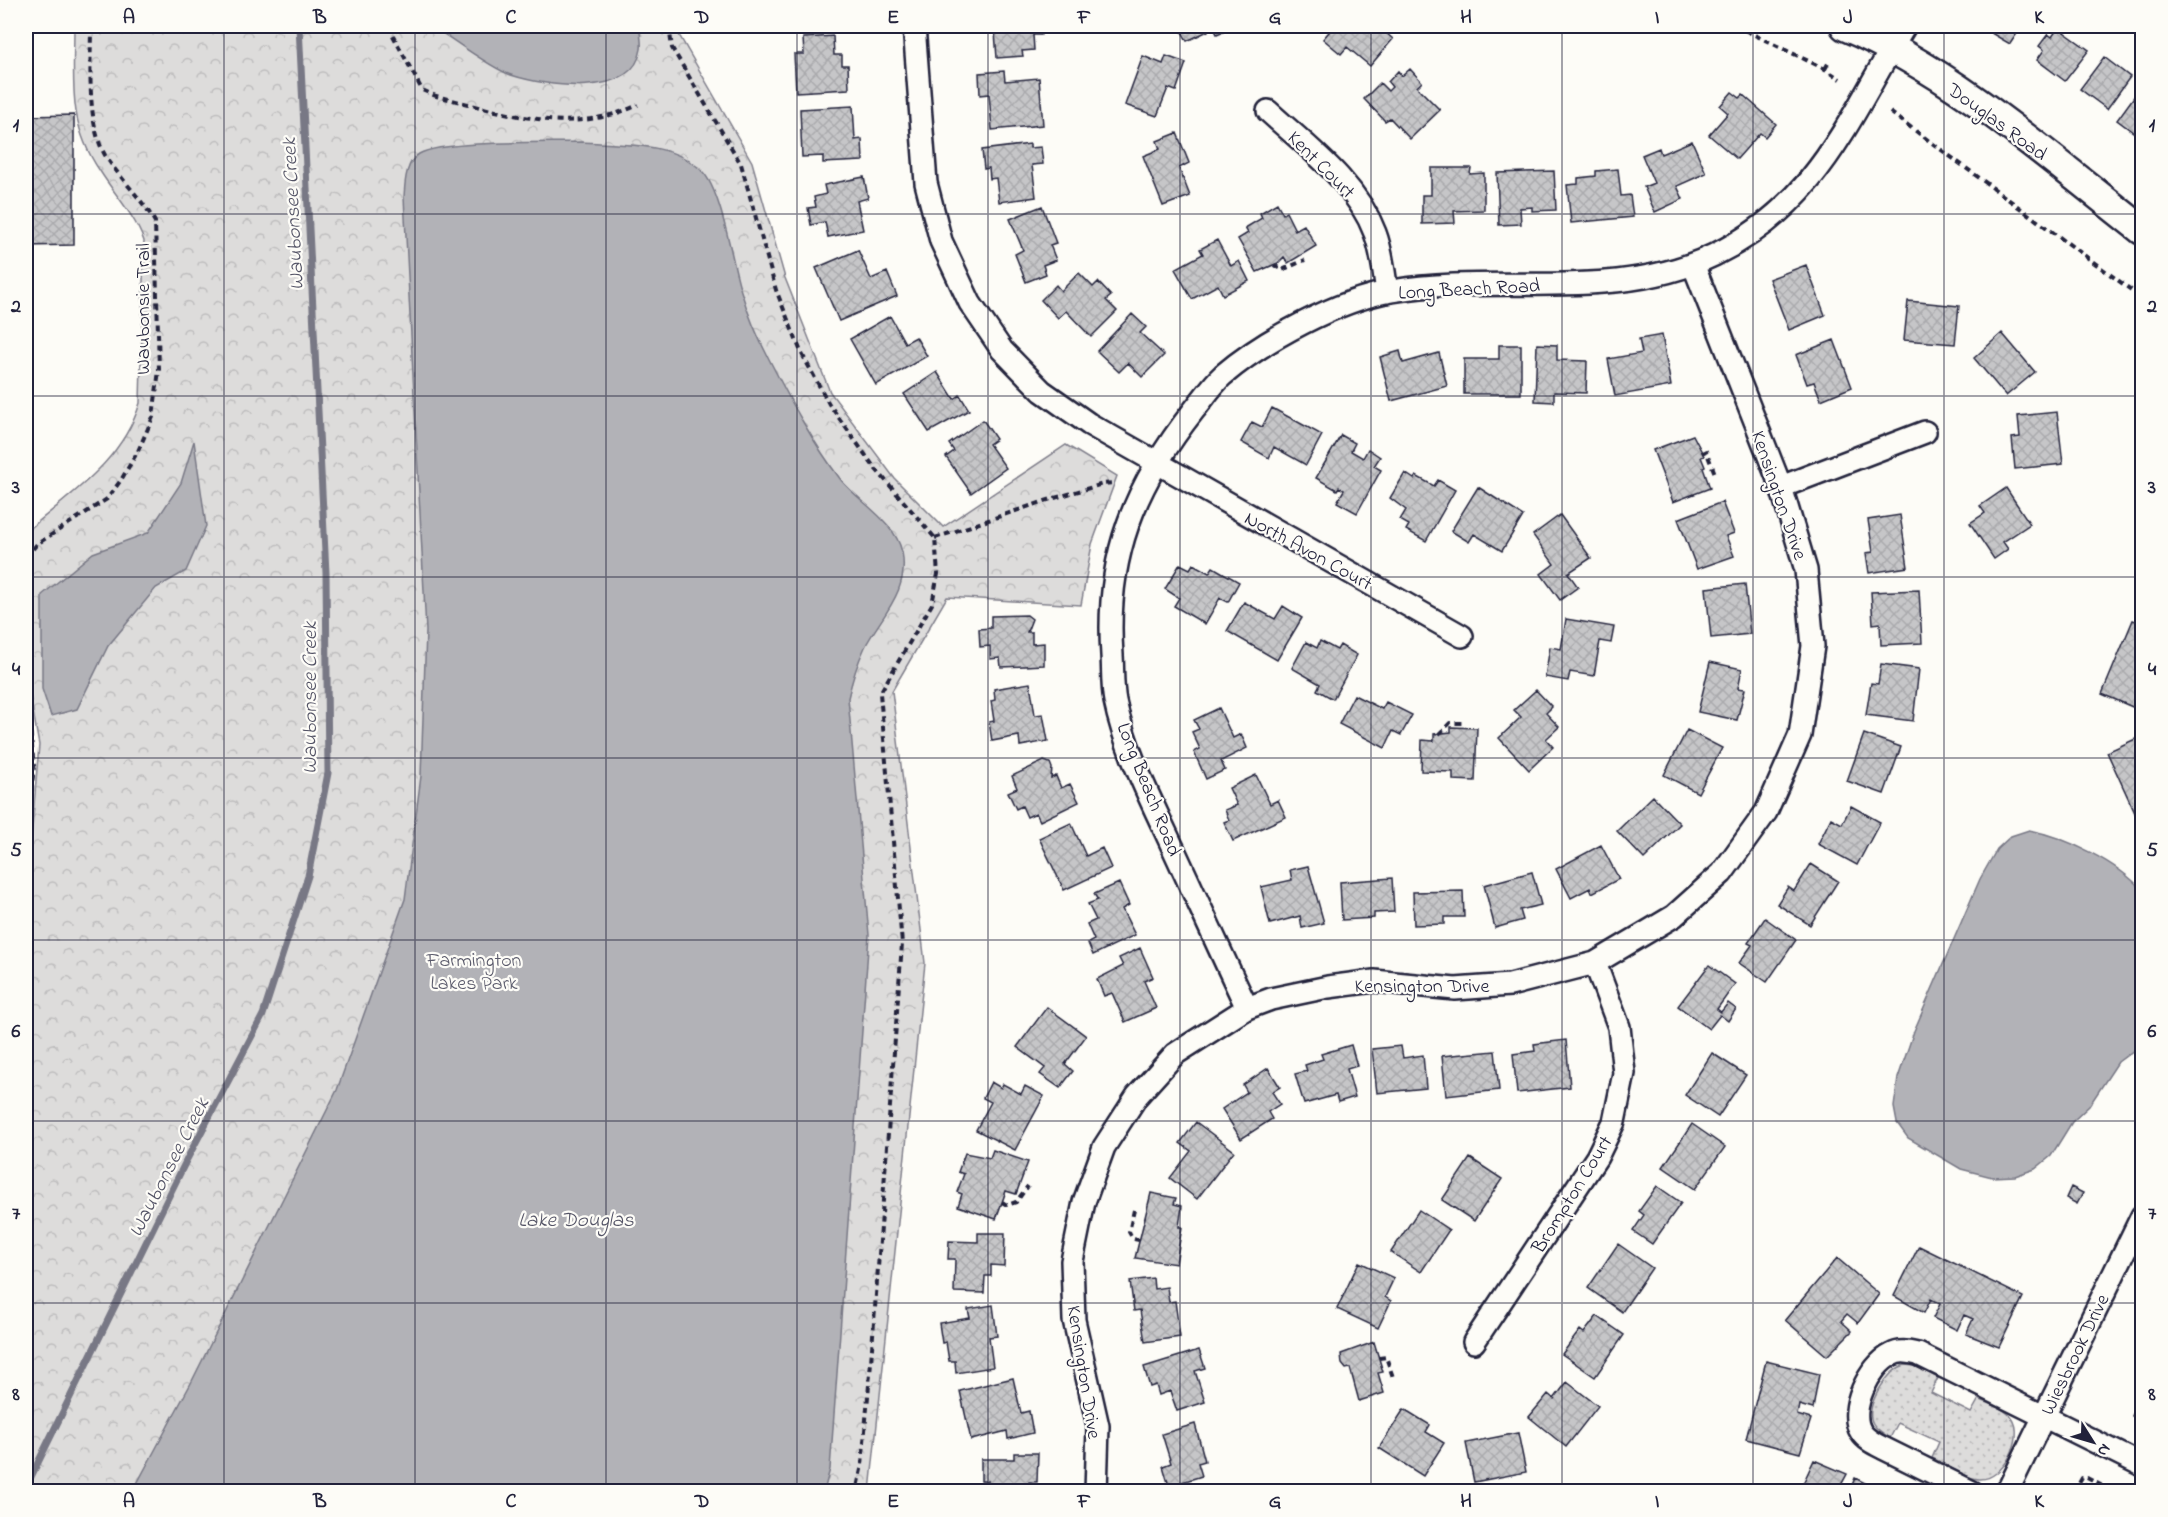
<svg xmlns="http://www.w3.org/2000/svg" width="2168" height="1517" font-family="'Indie Flower',sans-serif">
<style>
.grass{fill:url(#grass-dots);stroke:#807f8b;stroke-width:1.5}
.park{fill:url(#park-crowns);stroke:#807f8b;stroke-width:1.5}
.water{fill:#b2b2b7;stroke:#787885;stroke-width:1.5}
.lines{fill:none;stroke-linecap:round;stroke-linejoin:round}
.stream{stroke:#787885;stroke-width:7}
.building{fill:url(#building-cross-hatch);stroke:#22223b;stroke-width:1.5}
.street-casing{stroke:#22223b;stroke-width:26}
.secondary-casing{stroke:#22223b;stroke-width:33}
.path{stroke:#22223b;stroke-width:4;stroke-dasharray:6 4.5;stroke-linecap:butt}
.street{stroke:#fdfcf7;stroke-width:21}
.secondary{stroke:#fdfcf7;stroke-width:28}
.grid{fill:none;stroke:#22223b;stroke-width:1.5;stroke-opacity:0.55}
.labels{text-anchor:middle;stroke-width:4.5;stroke-linejoin:round;paint-order:stroke}
.street-label{font-size:20px;fill:#22223b;stroke:#fdfcf7}
.park-label{font-size:20px;fill:#5a5a6b;stroke:#fdfcf7}
.water-label{font-size:21px;font-style:italic;fill:#545466;stroke:#fdfcf7}
.neatline{fill:none;stroke:#22223b;stroke-width:2}
.grid-label{font-size:20px;text-anchor:middle;font-weight:bold;fill:#22223b}
</style>
<defs>
<pattern id="grass-dots" width="8" height="8" patternUnits="userSpaceOnUse" patternTransform="scale(1.5)"><rect width="8" height="8" fill="#dddcdb"/><path d="M2 2h.1M6 6h.1" fill="none" stroke="#bdbcbd" stroke-width="1.8" stroke-linecap="round"/></pattern>
<pattern id="park-crowns" width="20" height="18" patternUnits="userSpaceOnUse" patternTransform="scale(1.5)"><rect width="20" height="18" fill="#dddcdb"/><path d="M2 6a3 3 0 1 1 6 0M12 15a3 3 0 1 1 6 0" fill="none" stroke="#bdbcbd"/></pattern>
<pattern id="building-cross-hatch" width="8" height="8" patternUnits="userSpaceOnUse" patternTransform="scale(1.5)"><rect width="8" height="8" fill="#c6c6c8"/><path d="M0 0l8 8M0 8l8-8" fill="none" stroke="#aaaaad"/></pattern>
</defs>
<rect width="100%" height="100%" fill="#fdfcf7"/>
<filter id="ink" filterUnits="userSpaceOnUse"><feTurbulence type="fractalNoise" baseFrequency=".0167" numOctaves="2"/><feDisplacementMap in="SourceGraphic" scale="12" xChannelSelector="R" yChannelSelector="G"/><feConvolveMatrix kernelMatrix="1 2 1 2 8 2 1 2 1" color-interpolation-filters="sRGB"/></filter>
<g filter="url(#ink)">
<path class="grass" d="M1905,1365L1915,1366L1938,1378L1931,1393L1971,1413L1979,1399C1989,1404 2005,1408 2012,1418C2026,1437 2003,1481 1979,1479C1964,1478 1946,1464 1932,1458L1939,1442L1898,1423L1890,1438C1883,1433 1872,1427 1871,1418C1868,1401 1889,1369 1905,1365Z"/>
<path class="park" d="M74,26H678V33L752,162L785,278L830,392L895,479L943,527L1066,445L1117,476L1092,544L1081,605L947,597L892,691L925,963L870,1491H26V870L30,853L39,745L26,672V532C70,494 122,462 140,403L144,241C134,214 115,195 100,171C67,123 74,81 74,26Z"/>
<path class="water" d="M432,26H639C640,33 642,42 641,49C633,100 545,86 511,75C492,69 451,38 432,26Z
M581,142C621,145 672,141 702,171C722,191 732,263 741,291C748,314 758,338 769,359C790,400 813,443 841,480C860,503 895,521 902,552C910,591 881,616 865,647C857,664 852,680 848,698L869,935L830,1469L824,1491H133L191,1383L337,1090L405,899L421,776L426,631L404,197C405,183 405,163 419,154C443,140 548,143 581,142Z
M194,441L206,526L186,571L156,588L108,646L77,709L51,716L42,689V595L93,553L148,533L181,483Z
M2029,830C2065,837 2117,862 2142,890V1044L2118,1062L2089,1106L2072,1122L2051,1156L2035,1169L2015,1176L1992,1177L1961,1169L1908,1138L1897,1123L1894,1107L1898,1078L1914,1031L1980,879L1997,849L2011,836Z"/>
<g class="lines">
<path class="stream" d="M26,1487L187,1159L263,1015L308,876L328,773L326,573L299,26"/>
</g>
<path class="building" d="M1002,26H1040L1041,35H1033L1034,50L1022,51L1023,56L997,58L995,32H1002Z
M1179,26H1205L1208,31L1187,41Z
M1213,26H1235L1217,34Z
M1334,26H1378L1393,39L1370,66L1347,47L1341,54L1323,39Z
M1979,26H2022L2010,44Z
M2058,28L2089,50L2065,81L2037,60L2044,50L2039,46L2048,34L2052,37Z
M833,36L834,55H842V65H848L849,89L796,92L794,54H804L803,38Z
M1143,56L1163,64L1166,56L1186,63L1176,91L1168,88L1157,116L1125,105Z
M2104,57L2130,77L2107,109L2080,89Z
M1410,69L1422,82L1417,87L1440,110L1410,139L1390,118L1385,121L1364,99L1380,83L1388,91L1392,87L1388,82L1398,71L1402,76Z
M1004,71L1005,81L1039,78L1043,125L992,130L989,94L980,95L979,73Z
M2141,87L2142,128L2137,135L2117,120Z
M1732,92L1740,98L1743,95L1776,124L1765,137L1760,133L1737,159L1709,135L1728,113L1720,106Z
M853,106L855,140L862,139L863,161L823,163V156L802,157L800,109Z
M74,115V245L26,246V116Z
M1177,133L1189,163L1179,168L1190,196L1163,206L1143,156L1160,149L1157,141Z
M1692,141L1706,173L1677,186L1683,199L1655,212L1644,187L1654,183L1642,155L1659,148L1661,154Z
M1030,144V148L1041,147L1043,164L1032,165L1036,197L999,202L996,178L990,179L989,168L984,169L982,150Z
M1431,168H1471L1470,174L1484,173V210L1454,211L1455,223L1422,224V195H1431Z
M1618,169L1621,196L1630,195L1633,217L1571,223L1567,185L1578,184V178L1596,176V171Z
M1554,171L1556,210L1532,211V207L1520,208L1521,224L1499,225L1497,173Z
M864,177L868,198L857,201L863,230L828,237L825,222L811,225L808,208L816,207L814,197L826,194L824,185Z
M1277,203L1283,214L1286,212L1295,230L1304,225L1316,246L1288,263L1284,257L1278,263L1257,272L1238,239L1248,233L1245,228L1262,218L1260,213Z
M1042,206L1056,243L1050,245L1056,260L1043,265L1046,274L1026,282L1015,254L1023,250L1010,219Z
M1217,240L1231,266L1239,261L1249,281L1223,295L1218,285L1192,299L1175,269L1203,254L1200,249Z
M858,250L871,279L887,272L897,296L839,321L816,268Z
M1806,265L1825,315L1789,330L1769,279Z
M1079,273L1093,287L1098,282L1111,296L1106,300L1117,311L1091,337L1066,311L1058,318L1041,300L1056,285L1061,291Z
M1908,301L1959,306L1955,344L1904,340Z
M1132,314L1146,327L1140,333L1164,355L1142,377L1128,363L1119,372L1097,351Z
M890,316L905,343L916,337L927,356L876,385L850,339Z
M2002,333L2035,372L2006,396L1974,358Z
M1662,335L1671,386L1615,396L1608,359L1642,353L1639,339Z
M1834,340L1852,387L1821,400L1814,382L1807,384L1796,355Z
M1537,344L1557,345V360L1587,361L1586,393L1554,392V402L1535,401Z
M1499,345H1521V394H1464V359H1499Z
M1400,351L1403,363L1439,353L1447,386L1391,401L1380,357Z
M937,372L954,399L960,395L969,410L929,432L904,394Z
M1272,408L1322,435L1306,465L1274,447L1269,458L1241,442L1252,422L1262,427Z
M2057,412L2063,464L2015,469L2012,438L2020,437L2018,416Z
M983,420L996,439L989,444L1006,468L971,493L946,457L954,451L949,444Z
M1341,435L1355,443L1351,451L1363,458L1368,449L1380,457L1374,466L1381,470L1357,513L1337,502L1344,490L1339,487L1337,490L1316,478Z
M1693,435L1704,456L1701,457L1705,467L1703,468L1710,488L1673,502L1653,450Z
M1405,473L1414,479L1416,476L1434,486L1438,480L1455,490L1426,541L1406,530L1409,525L1400,520L1406,510L1390,498Z
M1478,487L1523,516L1502,551L1474,534L1469,542L1451,531Z
M2006,488L2030,524L2003,542L2008,549L1994,559L1970,523L1985,513L1980,506Z
M1722,502L1734,533L1726,536L1734,556L1697,569L1678,519Z
M1560,515L1591,558L1568,573L1578,587L1560,600L1541,574L1554,564L1533,535Z
M1900,515L1908,567L1869,573L1866,553L1873,552L1868,520Z
M1180,564L1190,569L1193,564L1209,573L1213,567L1239,582L1228,602L1220,598L1205,624L1174,606L1179,598L1165,589Z
M1745,584L1750,634L1711,638L1706,588Z
M1919,590L1922,643L1881,645L1880,623L1873,624L1871,592Z
M1244,602L1275,619L1283,606L1302,618L1277,660L1227,631Z
M1027,615L1032,619L1027,632H1032V644L1044,643V665L1001,667L1000,658L990,659V646L980,647L979,629L991,628V616Z
M1566,619L1614,627L1611,643L1600,641L1594,676L1570,672L1568,681L1545,677L1550,647L1561,649Z
M2133,620L2142,623V711L2102,694Z
M1320,641L1337,650L1340,645L1357,655L1333,699L1317,690L1320,684L1292,668L1306,642L1317,648Z
M1710,662L1742,669L1738,688L1745,689L1737,720L1698,712Z
M1881,664L1919,669L1913,721L1866,715L1871,683L1878,684Z
M1030,683L1035,715L1043,714L1048,741L1020,746L1019,736L992,741L989,722L994,721L991,701L995,700L994,689Z
M1536,690L1552,707L1546,713L1559,727L1546,739L1553,747L1529,770L1499,738L1521,717L1514,710Z
M1354,695L1382,709L1386,702L1412,715L1401,735L1393,731L1385,748L1339,724Z
M1219,708L1233,738L1241,734L1247,748L1221,761L1225,770L1206,779L1194,752L1200,749L1192,732L1199,729L1194,720Z
M1451,727L1477,728L1475,781L1453,780V772L1421,771L1422,740L1434,741V734L1451,732Z
M1687,730L1722,748L1698,793L1664,775Z
M1864,734L1901,747L1884,794L1847,781Z
M2142,736V825L2141,826L2107,752Z
M1044,761L1050,763L1052,768L1051,778L1056,776L1061,788L1070,784L1079,802L1040,821L1036,813L1027,817L1022,806L1016,809L1008,792L1017,788L1012,776Z
M1256,775L1270,804L1278,800L1286,817L1233,841L1224,822L1229,820L1225,810L1237,805L1229,788Z
M1653,796L1680,824L1644,859L1617,831Z
M1851,806L1880,822L1857,865L1818,844L1831,818L1842,824Z
M1071,823L1086,856L1102,848L1111,868L1064,890L1039,838Z
M1601,845L1619,879L1592,893L1590,888L1571,898L1556,869Z
M1811,864L1838,881L1810,925L1777,904L1788,887L1794,891Z
M1308,866L1324,923L1302,928L1300,916L1270,924L1261,887L1292,880L1290,870Z
M1532,872L1541,905L1520,910L1523,920L1495,928L1484,885Z
M1392,878L1394,912L1374,913V918L1342,920L1340,882Z
M1119,883L1129,905L1122,909L1135,935L1093,955L1088,943L1094,940L1087,924L1096,920L1088,904L1098,900L1094,894Z
M1463,891L1464,917H1444V924L1414,925L1413,892Z
M1765,918L1796,940L1767,982L1739,963L1752,945L1748,943Z
M1140,948L1153,977L1144,981L1156,1008L1125,1022L1112,993L1104,996L1097,979L1123,966L1119,958Z
M1709,965L1735,984L1717,1009L1721,1012L1728,1003L1736,1009L1728,1021L1720,1015L1709,1029L1678,1006Z
M1047,1007L1086,1036L1065,1064L1073,1071L1060,1088L1040,1074L1045,1068L1017,1047Z
M1566,1040L1570,1087L1517,1093L1513,1054L1535,1051L1534,1044Z
M1351,1045L1357,1066L1347,1069L1355,1097L1338,1102L1336,1095L1304,1104L1295,1074L1307,1071L1305,1065L1323,1059L1321,1054Z
M1401,1046L1403,1058L1423,1055L1426,1088L1377,1093L1372,1049Z
M1495,1051L1499,1090L1446,1096L1442,1056Z
M1712,1053L1746,1075L1718,1117L1685,1095Z
M1268,1068L1280,1087L1272,1092L1280,1104L1268,1112L1272,1119L1241,1139L1222,1109L1247,1092L1243,1085Z
M991,1082L1001,1088L1003,1084L1021,1094L1025,1086L1044,1096L1015,1150L976,1130L991,1102L983,1098Z
M1196,1122L1234,1151L1197,1199L1170,1178L1191,1151L1180,1143Z
M1692,1124L1725,1147L1695,1189L1663,1167Z
M993,1150L1028,1162L1016,1194L1006,1191L996,1219L958,1206L962,1194L957,1192L964,1174L958,1172L965,1153L990,1158Z
M1470,1158L1502,1179L1474,1221L1442,1200Z
M1657,1186L1681,1203L1652,1244L1633,1231L1644,1215L1639,1211Z
M2071,1187L2083,1193L2077,1204L2066,1198Z
M1151,1193L1176,1198L1174,1204L1182,1206L1179,1227H1182L1176,1264L1135,1258Z
M1419,1210L1449,1230L1421,1272L1391,1252Z
M978,1233H1005L1004,1266L991,1265V1276H985L984,1293L954,1292L955,1259H948L949,1241L978,1242Z
M1618,1244L1652,1268L1622,1312L1588,1288Z
M1919,1246L2023,1297L1999,1347L1966,1334L1973,1319L1964,1315L1957,1330L1933,1318L1940,1304L1931,1299L1924,1313L1894,1296Z
M1837,1258L1879,1294L1858,1323L1847,1314L1841,1321L1852,1331L1827,1356L1785,1320Z
M1359,1262L1394,1278L1385,1297L1391,1301L1378,1328L1337,1309Z
M1153,1278L1154,1289L1167,1287L1169,1302L1175,1301L1180,1337L1145,1342L1140,1310L1134,1311L1130,1281Z
M993,1305L997,1336L989,1337L993,1367L956,1373L955,1361H949L946,1342L942,1343L939,1323L970,1318L968,1309Z
M1597,1316L1624,1335L1595,1377L1562,1354L1580,1330L1584,1333Z
M1374,1342L1383,1372L1378,1373L1384,1393L1359,1401L1350,1368L1346,1369L1342,1364L1341,1354Z
M1199,1350L1205,1368L1195,1371L1205,1402L1177,1411L1170,1391L1159,1395L1156,1385L1150,1387L1144,1367Z
M1766,1361L1819,1374L1813,1409L1799,1405L1797,1415L1811,1419L1800,1453L1746,1439Z
M1013,1378L1021,1413L1029,1411L1033,1433L1008,1439L1007,1431L971,1440L960,1391Z
M1567,1382L1598,1406L1566,1447L1529,1417L1548,1394L1554,1399Z
M2142,1394V1421L2132,1416Z
M1404,1409L1430,1425L1426,1432L1444,1443L1423,1476L1379,1448Z
M1195,1424L1205,1461L1198,1463L1202,1476L1169,1486L1163,1466L1171,1463L1162,1434Z
M1518,1433L1526,1472L1474,1482L1466,1443Z
M1014,1453H1038L1037,1482H1029V1492H988V1481H981V1459H1014Z
M1814,1460L1847,1474L1839,1489L1845,1492H1799Z
M1855,1478L1879,1490L1878,1492H1849Z
M2085,1483L2095,1488L2104,1492H2081Z"/>
<g class="lines">
<g class="street-casing">
<path id="street" d="M914,26L926,183L941,241L970,303L1002,350L1042,391L1089,424L1462,636
M1268,111C1307,147 1356,182 1375,233C1382,251 1384,272 1387,292
M1781,487L1925,432
M1247,1008C1220,951 1194,893 1167,835C1148,794 1124,746 1115,701C1112,686 1113,670 1112,655C1105,558 1134,486 1194,410C1203,399 1212,385 1223,375C1264,340 1338,300 1392,291C1498,273 1614,303 1714,255C1820,203 1848,118 1905,26
M1474,1342L1597,1157L1614,1122L1624,1073L1619,1027L1595,963
M1096,1492L1098,1426L1074,1320L1072,1261L1084,1202L1104,1147L1137,1096L1175,1054L1247,1008L1271,999L1328,987L1374,981L1455,989L1510,985L1595,963L1674,916L1722,873L1766,812L1800,735L1813,646L1806,570L1781,487L1693,264
M1972,1492L1883,1448C1875,1444 1866,1440 1861,1432C1847,1410 1870,1365 1891,1355C1900,1350 1908,1352 1918,1354L2142,1465
M2007,1492L2142,1216"/>
</g>
<g class="secondary-casing">
<path id="secondary" d="M1845,26C1954,72 2050,158 2142,230"/>
</g>
<path class="path" d="M388,26L422,90L436,96C507,113 568,137 638,105
M669,26L672,48L741,164L776,290L801,352L829,404L874,467L935,538L938,574L932,604L880,693L902,944L871,1362L862,1465L856,1492
M1736,26L1825,69L1840,79
M1825,69L1830,60
M1890,112L2142,298
M1274,265L1282,270L1305,260
M1702,453L1706,451L1716,476
M935,538L1051,499L1103,484L1115,483
M26,557L37,544L107,499L121,480L138,451L153,417L159,370L155,222C141,197 120,179 105,155C86,122 91,63 91,26
M26,691L34,766L26,844
M1439,734L1450,723H1464
M1002,1202L1007,1205L1016,1202L1028,1186
M1134,1210L1129,1232L1133,1239L1139,1240
M1379,1358L1386,1357L1394,1380
M2074,1492L2082,1478H2087L2114,1492"/>
<use href="#street" class="street"/>
<use href="#secondary" class="secondary"/>
</g>
</g>
<path class="grid" d="M224,26V1492M415,26V1492M606,26V1492M797,26V1492M988,26V1492M1180,26V1492M1371,26V1492M1562,26V1492M1753,26V1492M1944,26V1492M26,214H2142M26,396H2142M26,577H2142M26,758H2142M26,940H2142M26,1121H2142M26,1303H2142"/>
<g class="labels">
<g class="street-label">
<text transform="translate(1998 121) rotate(36)" y="7">Douglas Road</text>
<text transform="translate(1322 164) rotate(45)" y="7">Kent Court</text>
<text transform="translate(1469 288) rotate(-3)" y="7">Long Beach Road</text>
<text transform="translate(142 309) rotate(-90)" y="7">Waubonsie Trail</text>
<text transform="translate(1780 495) rotate(71)" y="7">Kensington Drive</text>
<text transform="translate(1309 550) rotate(29)" y="7">North Avon Court</text>
<text transform="translate(1150 789) rotate(68)" y="7">Long Beach Road</text>
<text x="1422" y="992">Kensington Drive</text>
<text transform="translate(1571 1194) rotate(-58)" y="7">Brompton Court</text>
<text transform="translate(2074 1354) rotate(-64)" y="7">Wiesbrook Drive</text>
<text transform="translate(1085 1372) rotate(81)" y="7">Kensington Drive</text>
</g>
<g class="park-label">
<text x="474" y="966">Farmington<tspan x="474" dy="23">Lakes Park</tspan></text>
</g>
<g class="water-label">
<text transform="translate(292 214) rotate(-93)" y="7">Waubonsee Creek</text>
<text transform="translate(309 698) rotate(-90)" y="7">Waubonsee Creek</text>
<text transform="translate(168 1167) rotate(-63)" y="7">Waubonsee Creek</text>
<text x="576" y="1226">Lake Douglas</text>
</g>
</g>
<rect width="2168" height="1517" fill="none" stroke="#fdfcf7" stroke-width="66"/>
<g transform="translate(2093 1442) rotate(127)" stroke="#fdfcf7" stroke-width="4.5" paint-order="stroke">
<path d="M0-4.5L10 22L0 15L-10 22Z" fill="#22223b"/>
<text y="-9" font-size="16" font-weight="bold" text-anchor="middle" fill="#22223b">N</text>
</g>
<rect x="33" y="33" width="2102" height="1451" class="neatline"/>
<g class="grid-label">
<text x="129" y="23">A</text>
<text x="320" y="23">B</text>
<text x="511" y="23">C</text>
<text x="702" y="23">D</text>
<text x="893" y="23">E</text>
<text x="1084" y="23">F</text>
<text x="1275" y="23">G</text>
<text x="1466" y="23">H</text>
<text x="1657" y="23">I</text>
<text x="1848" y="23">J</text>
<text x="2039" y="23">K</text>
<text x="16" y="131">1</text>
<text x="2152" y="131">1</text>
<text x="16" y="312">2</text>
<text x="2152" y="312">2</text>
<text x="16" y="493">3</text>
<text x="2152" y="493">3</text>
<text x="16" y="675">4</text>
<text x="2152" y="675">4</text>
<text x="16" y="856">5</text>
<text x="2152" y="856">5</text>
<text x="16" y="1037">6</text>
<text x="2152" y="1037">6</text>
<text x="16" y="1219">7</text>
<text x="2152" y="1219">7</text>
<text x="16" y="1400">8</text>
<text x="2152" y="1400">8</text>
<text x="129" y="1507">A</text>
<text x="320" y="1507">B</text>
<text x="511" y="1507">C</text>
<text x="702" y="1507">D</text>
<text x="893" y="1507">E</text>
<text x="1084" y="1507">F</text>
<text x="1275" y="1507">G</text>
<text x="1466" y="1507">H</text>
<text x="1657" y="1507">I</text>
<text x="1848" y="1507">J</text>
<text x="2039" y="1507">K</text>
</g>
</svg>
